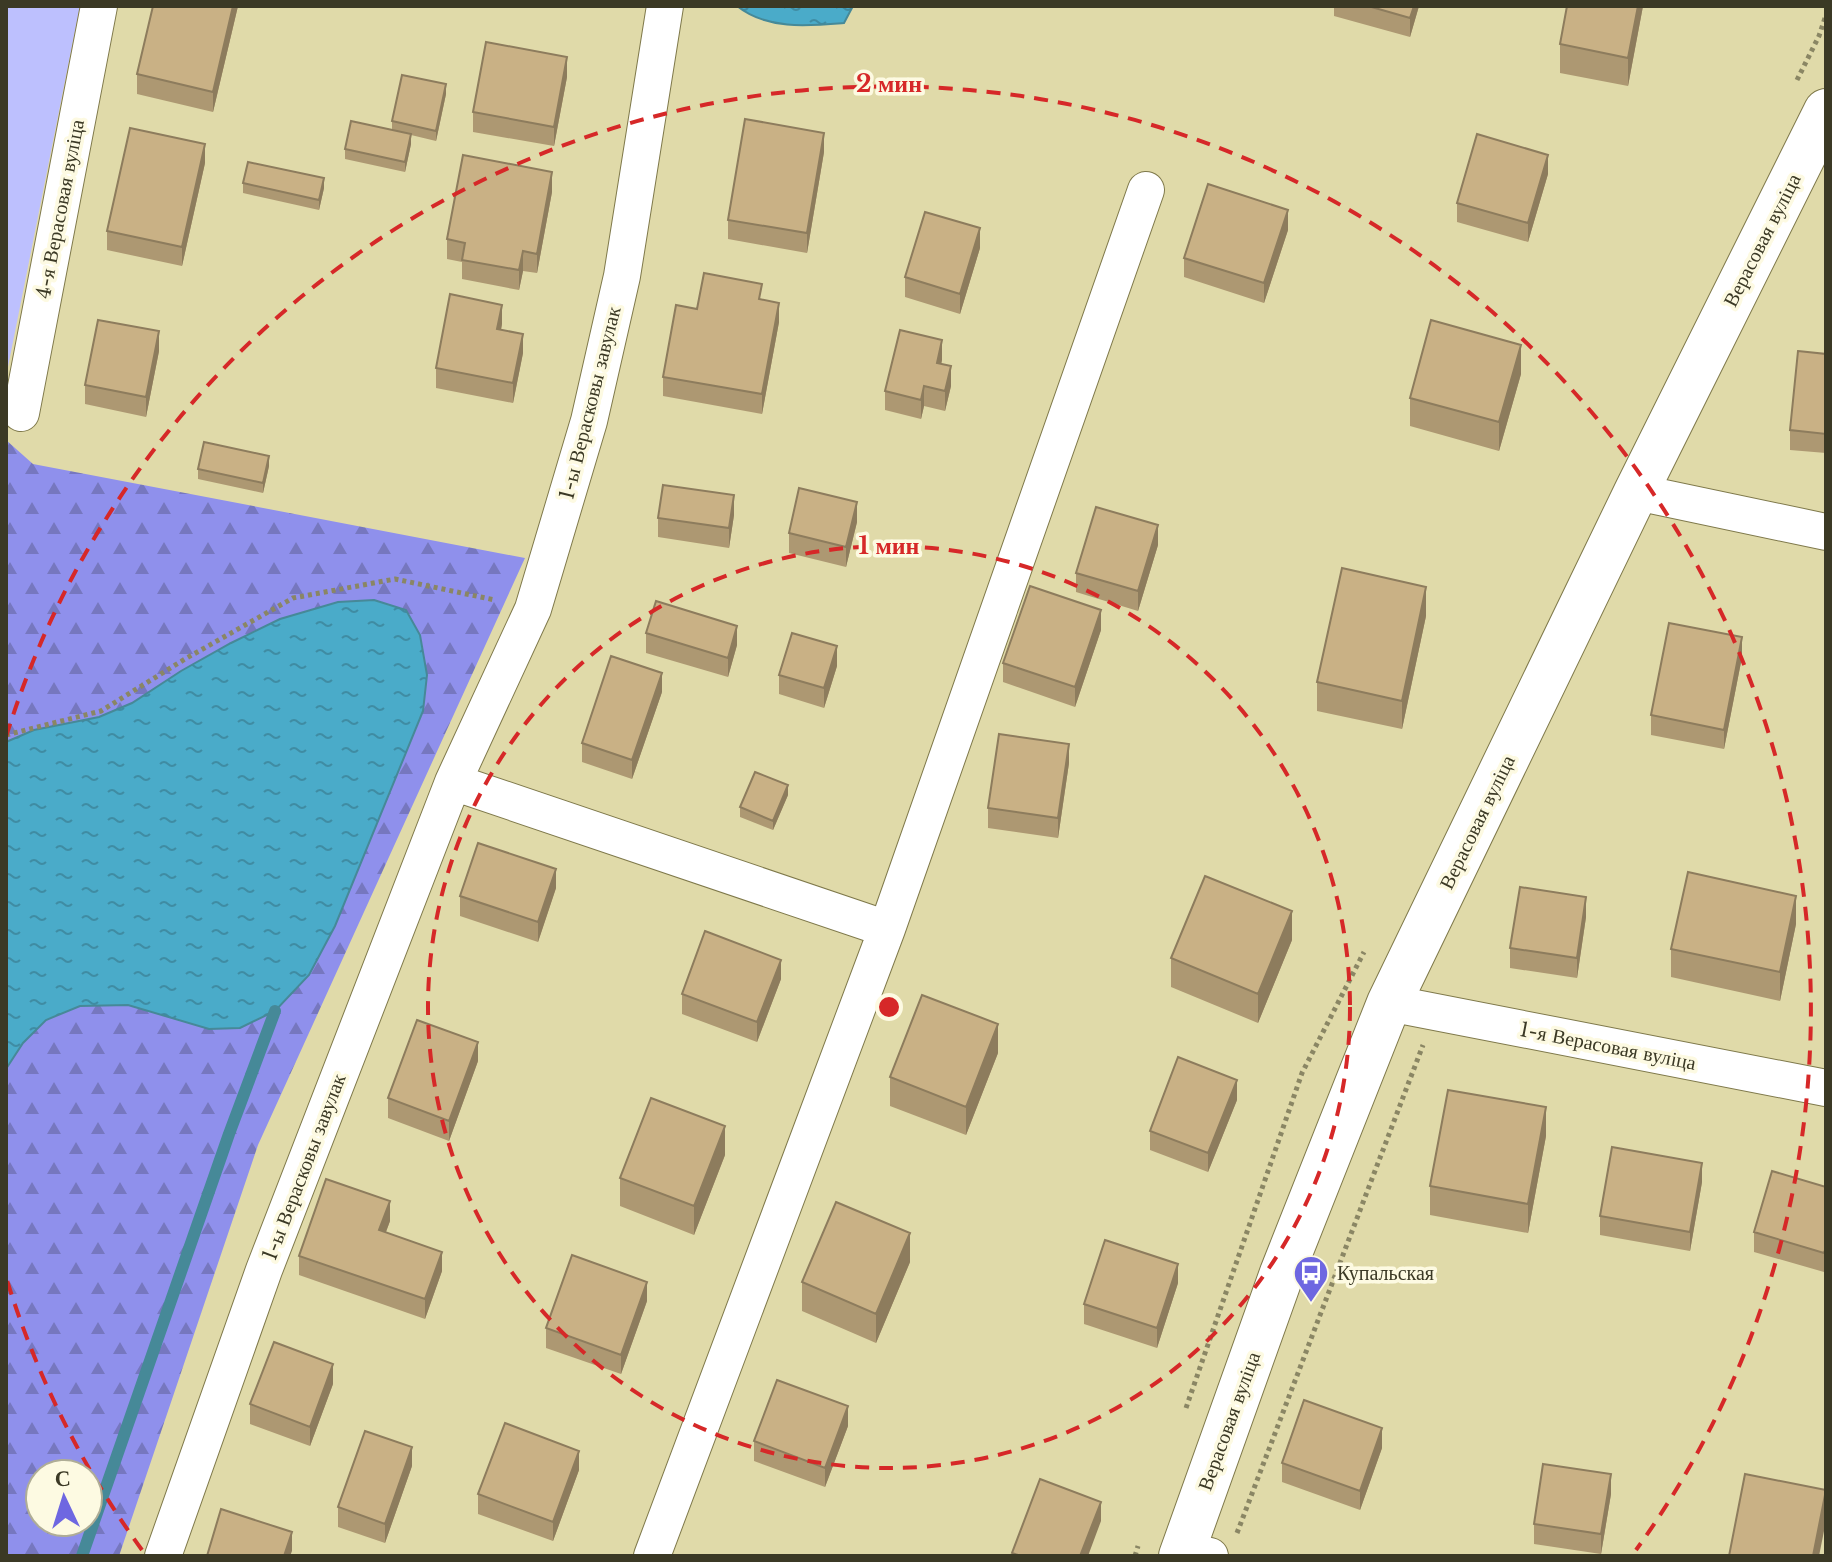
<svg xmlns="http://www.w3.org/2000/svg" width="1832" height="1562" font-family="'Libre Baskerville',serif">
<style>
.green{fill:#bdc0fe}
.forest{fill:url(#forest-firs);fill-rule:evenodd}
.water{fill:url(#water-ripples);stroke:#468998;stroke-width:2}
.lines{fill:none;stroke-linecap:round;stroke-linejoin:round}
.stream{stroke:#468998;stroke-width:12}
.street-casing{stroke:#7f794b;stroke-width:38}
.secondary-casing{stroke:#7f794b;stroke-width:46}
.path{stroke:#8a8664;stroke-width:5;stroke-dasharray:4 4;stroke-linecap:butt}
.street{stroke:#fff;stroke-width:36}
.secondary{stroke:#fff;stroke-width:44}
.wall{fill:#ad9872}
.shaded-wall{fill:#8d7c5d}
.building{fill:#c9b185;stroke:#8d7c5d;stroke-width:2}
.ring{fill:none;stroke:#d62828;stroke-width:4;stroke-dasharray:14 10}
.labels{text-anchor:middle;stroke-width:7;stroke-linejoin:round;paint-order:stroke}
.street-label{font-size:20px;fill:#3b3925;stroke:#fdfae2}
.poi-label{font-size:20px;fill:#3b3925;stroke:#fdfae2;text-anchor:start}
.centre{fill:#d62828;stroke:#fdfae2;stroke-width:4}
.ring-label{font-size:24px;text-anchor:middle;font-weight:bold;fill:#d62828;stroke:#fdfae2;stroke-width:7;stroke-linejoin:round;paint-order:stroke}
</style>
<defs>
<pattern id="forest-firs" width="22" height="20" patternUnits="userSpaceOnUse" patternTransform="scale(2)"><rect width="22" height="20" fill="#8f90ec"/><path d="M5 1l3.5 6h-7zM16 11l3.5 6h-7z" fill="#7677bf"/></pattern>
<pattern id="water-ripples" width="26" height="14" patternUnits="userSpaceOnUse" patternTransform="scale(2)"><rect width="26" height="14" fill="#4aabc9"/><path d="M2 4q2-2 4 0t4 0M15 11q2-2 4 0t4 0" fill="none" stroke="#3f8ca3"/></pattern>
</defs>
<rect width="100%" height="100%" fill="#e0daa9"/>
<path class="green" d="M6,6H80L6,377Z"/>
<path class="forest" d="M6,440L33,464L525,558L258,1145L119,1556H6V1069L23,1043L46,1020L80,1006L128,1005L172,1018L309,975L335,926L423,712L427,675L338,602L280,619L231,643L181,671L132,703L99,717L34,730L6,742ZM40,1474H88V1522H40Z"/>
<path class="water" d="M737,6H853L844,23C808,26 767,30 737,6Z
M374,600L406,610L420,635L427,675L423,711L335,926L309,975L275,1011L240,1028L209,1029L128,1005L80,1006L46,1020L23,1043L6,1069V742L34,730L99,717L132,703L181,671L231,643L280,619L338,602Z"/>
<g class="lines">
<path class="stream" d="M82,1556L229,1134L275,1011"/>
<g class="street-casing">
<path id="street" d="M21,413L99,6
M1636,492L1826,532
M453,782L887,929
M1389,1003L1826,1088
M1183,1550L1210,1556
M163,1556L264,1270L453,782L533,609L589,421L622,276L665,6
M652,1556L887,929L1146,190"/>
</g>
<g class="secondary-casing">
<path id="secondary" d="M1181,1556L1282,1273L1389,1003L1636,492L1826,111"/>
</g>
<path class="path" d="M1797,80L1819,36L1826,15
M6,735L101,711L185,659L293,598L395,579L495,600
M1186,1408L1302,1073L1364,952
M1237,1533L1423,1045
M1135,1556L1138,1546"/>
<use href="#street" class="street"/>
<use href="#secondary" class="secondary"/>
</g>
<path class="wall" d="M238,6L213,112L137,94V74Z
M1334,6H1419L1410,37L1334,16Z
M1643,6L1628,86L1560,73V44Z
M567,77L554,146L473,132V112Z
M446,94L436,141L411,135V144L405,172L345,159V149L392,130V121Z
M824,152L807,253L728,239V220Z
M205,163L182,266L107,250V231Z
M1548,174L1528,242L1457,222V203Z
M243,183L324,188L319,210L243,193Z
M552,192L537,273L523,271L519,290L462,279V262L447,259V239Z
M1288,230L1264,303L1184,277V258Z
M980,248L960,314L905,297V277Z
M762,300L779,322L762,414L663,396V377L697,309Z
M502,324L501,330L523,353L513,403L436,388V368Z
M159,351L146,417L85,404V385Z
M1826,354V453L1790,450V430Z
M942,360L941,364L951,386L945,411L924,406L921,419L885,410V391Z
M1521,374L1499,451L1410,426V398Z
M269,466L263,493L198,479V469Z
M734,515L729,548L658,537V518Z
M857,522L846,567L789,553V533Z
M1158,545L1138,611L1076,592V573Z
M1426,616L1402,729L1317,711V682Z
M1101,630L1075,707L1003,682V663Z
M646,633L737,645L728,677L646,653Z
M1742,657L1724,749L1651,735V715Z
M837,666L824,708L779,694V675Z
M662,692L632,779L582,762V743Z
M1069,763L1058,838L988,828V808Z
M788,795L773,830L740,817V807Z
M556,888L538,942L460,916V896Z
M1586,917L1577,978L1510,968V948Z
M1796,924L1780,1001L1671,977V949Z
M1292,940L1258,1023L1171,987V958Z
M781,979L757,1042L682,1014V994Z
M998,1053L966,1135L890,1106V1077Z
M478,1061L449,1141L388,1118V1098Z
M1237,1100L1208,1172L1150,1150V1131Z
M1546,1136L1528,1233L1430,1215V1186Z
M725,1155L694,1235L620,1206V1178Z
M1702,1182L1690,1251L1600,1235V1216Z
M1826,1187L1824,1272L1754,1252V1232Z
M390,1221L386,1232L442,1271L425,1319L299,1275V1256Z
M910,1262L876,1343L802,1311V1282Z
M1178,1283L1157,1348L1084,1324V1304Z
M647,1301L621,1374L546,1348V1328Z
M333,1384L310,1446L250,1424V1404Z
M848,1426L825,1487L754,1461V1441Z
M1382,1448L1360,1510L1282,1482V1463Z
M412,1466L385,1543L338,1527V1507Z
M579,1470L553,1541L478,1514V1494Z
M1611,1494L1601,1554L1534,1544V1524Z"/>
<path class="shaded-wall" d="M233,6H238L213,112V92Z
M1414,6H1419L1410,37V18Z
M1638,6H1643L1628,86V58Z
M567,57V77L554,146V127Z
M446,84V94L436,141V131Z
M824,133V152L807,253V233Z
M411,134V144L405,172V162Z
M205,144V163L182,266V247Z
M1548,155V174L1528,242V223Z
M552,172V192L537,273V254Z
M324,178V188L319,210V200Z
M1288,210V230L1264,303V283Z
M980,228V248L960,314V294Z
M523,251V271L519,290V270Z
M779,303V322L762,414V394Z
M502,305V324L497,349V329Z
M159,331V351L146,417V397Z
M523,334V353L513,403V383Z
M942,340V360L937,382V363Z
M1521,345V374L1499,451V422Z
M951,366V386L945,411V391Z
M924,386V406L921,419V400Z
M269,456V466L263,493V483Z
M734,495V515L729,548V528Z
M857,502V522L846,567V547Z
M1158,525V545L1138,611V591Z
M1426,587V616L1402,729V701Z
M1101,610V630L1075,707V687Z
M737,626V645L728,677V658Z
M1742,637V657L1724,749V730Z
M837,646V666L824,708V688Z
M662,673V692L632,779V760Z
M1069,744V763L1058,838V818Z
M788,785V795L773,830V821Z
M556,869V888L538,942V922Z
M1796,896V924L1780,1001V972Z
M1586,897V917L1577,978V958Z
M1292,911V940L1258,1023V994Z
M781,960V979L757,1042V1022Z
M998,1024V1053L966,1135V1107Z
M478,1042V1061L449,1141V1121Z
M1237,1080V1100L1208,1172V1153Z
M1546,1107V1136L1528,1233V1204Z
M725,1126V1155L694,1235V1206Z
M1702,1163V1182L1690,1251V1232Z
M390,1201V1221L379,1250V1230Z
M910,1233V1262L876,1343V1314Z
M1826,1247V1266L1824,1272V1253Z
M442,1252V1271L425,1319V1299Z
M1178,1264V1283L1157,1348V1328Z
M647,1282V1301L621,1374V1355Z
M333,1364V1384L310,1446V1427Z
M848,1406V1426L825,1487V1468Z
M1382,1428V1448L1360,1510V1491Z
M412,1447V1466L385,1543V1524Z
M579,1451V1470L553,1541V1522Z
M1611,1474V1494L1601,1554V1534Z
M1826,1492V1521L1819,1556H1813Z
M1101,1502V1521L1088,1556H1080Z
M292,1532V1551L290,1556H284Z"/>
<path class="building" d="M153,6H233L213,92L137,74Z
M1368,6H1414L1410,18Z
M1567,6H1638L1628,58L1560,44Z
M486,42L567,57L554,127L473,112Z
M402,75L446,84L436,131L392,121Z
M745,119L824,133L807,233L728,220Z
M351,121L411,134L405,162L345,149Z
M130,128L205,144L182,247L107,231Z
M1477,134L1548,155L1528,223L1457,203Z
M463,155L552,172L537,254L523,251L519,270L462,260L465,243L447,239Z
M248,162L324,178L319,200L243,183Z
M1208,184L1288,210L1264,283L1184,258Z
M925,212L980,228L960,294L905,277Z
M704,273L762,284L759,299L779,303L762,394L663,377L676,305L697,309Z
M450,294L502,305L497,329L523,334L513,383L436,368Z
M98,320L159,331L146,397L85,385Z
M1431,320L1521,345L1499,422L1410,398Z
M900,330L942,340L937,363L951,366L945,391L924,386L921,400L885,391Z
M1798,351L1826,354V434L1790,430Z
M204,442L269,456L263,483L198,469Z
M663,485L734,495L729,528L658,518Z
M799,488L857,502L846,547L789,533Z
M1096,507L1158,525L1138,591L1076,573Z
M1342,568L1426,587L1402,701L1317,682Z
M1030,586L1101,610L1075,687L1003,663Z
M656,601L737,626L728,658L646,633Z
M1669,623L1742,637L1724,730L1651,715Z
M792,633L837,646L824,688L779,675Z
M611,656L662,673L632,760L582,743Z
M999,734L1069,744L1058,818L988,808Z
M755,772L788,785L773,821L740,807Z
M478,843L556,869L538,922L460,896Z
M1688,872L1796,896L1780,972L1671,949Z
M1205,876L1292,911L1258,994L1171,958Z
M1520,887L1586,897L1577,958L1510,948Z
M705,931L781,960L757,1022L682,994Z
M922,995L998,1024L966,1107L890,1077Z
M417,1020L478,1042L449,1121L388,1098Z
M1178,1057L1237,1080L1208,1153L1150,1131Z
M1448,1090L1546,1107L1528,1204L1430,1186Z
M651,1098L725,1126L694,1206L620,1178Z
M1612,1147L1702,1163L1690,1232L1600,1216Z
M1772,1171L1826,1187V1247L1824,1253L1754,1232Z
M326,1179L390,1201L379,1230L442,1252L425,1299L299,1256Z
M836,1202L910,1233L876,1314L802,1282Z
M1105,1240L1178,1264L1157,1328L1084,1304Z
M572,1255L647,1282L621,1355L546,1328Z
M274,1342L333,1364L310,1427L250,1404Z
M777,1380L848,1406L825,1468L754,1441Z
M1304,1400L1382,1428L1360,1491L1282,1463Z
M505,1423L579,1451L553,1522L478,1494Z
M365,1431L412,1447L385,1524L338,1507Z
M1543,1464L1611,1474L1601,1534L1534,1524Z
M1745,1474L1826,1490L1813,1556H1729Z
M1040,1479L1101,1502L1080,1556H1021L1012,1553Z
M221,1509L292,1532L284,1556H207Z"/>
<g class="ring">
<circle cx="889" cy="1007" r="461"/>
<path d="M142 1550A923 923 0 0 1 6 1277M6 737A923 923 0 1 1 1636 1550"/>
</g>
<defs>
<g id="bus-pin" transform="scale(1.8)"><path d="M0 17L-7.5 6A9.5 9.5 0 1 1 7.5 6Z" fill="#6e67e1" stroke="#fdfae2"/><path d="M-5-6H5V4H4V6H2V4H-2V6H-4V4H-5ZM-3.5-4V0h7V-4ZM-3.5 1.2v1.5H-2V1.2ZM2 1.2v1.5H3.5V1.2Z" fill="#fff"/></g>
</defs>
<g fill-rule="evenodd">
<use href="#bus-pin" x="1311" y="1273"/>
</g>
<g class="labels">
<g class="street-label">
<text transform="translate(60 209) rotate(-79)" y="7">4-я Верасовая вуліца</text>
<text transform="translate(1762 240) rotate(-63)" y="7">Верасовая вуліца</text>
<text transform="translate(590 403) rotate(-76)" y="7">1-ы Верасковы завулак</text>
<text transform="translate(1477 822) rotate(-64)" y="7">Верасовая вуліца</text>
<text transform="translate(1608 1046) rotate(11)" y="7">1-я Верасовая вуліца</text>
<text transform="translate(304 1167) rotate(-69)" y="7">1-ы Верасковы завулак</text>
<text transform="translate(1229 1421) rotate(-70)" y="7">Верасовая вуліца</text>
</g>
<g class="poi-label">
<text x="1337" y="1280">Купальская</text>
</g>
</g>
<circle cx="889" cy="1007" r="12" class="centre"/>
<g class="ring-label">
<text x="889" y="92">2 мин</text>
<text x="889" y="554">1 мин</text>
</g>
<rect width="1832" height="1562" fill="none" stroke="#3b3925" stroke-width="16"/>
<g transform="translate(64 1498) rotate(356)"><circle r="38" fill="#fdfae2" stroke="#afad96" stroke-width="2"/>
<path d="M0-6L14 30L0 20L-14 30Z" fill="#6e67e1"/>
<text y="-12" font-size="22" font-weight="bold" text-anchor="middle" fill="#3b3925">С</text>
</g>
</svg>
